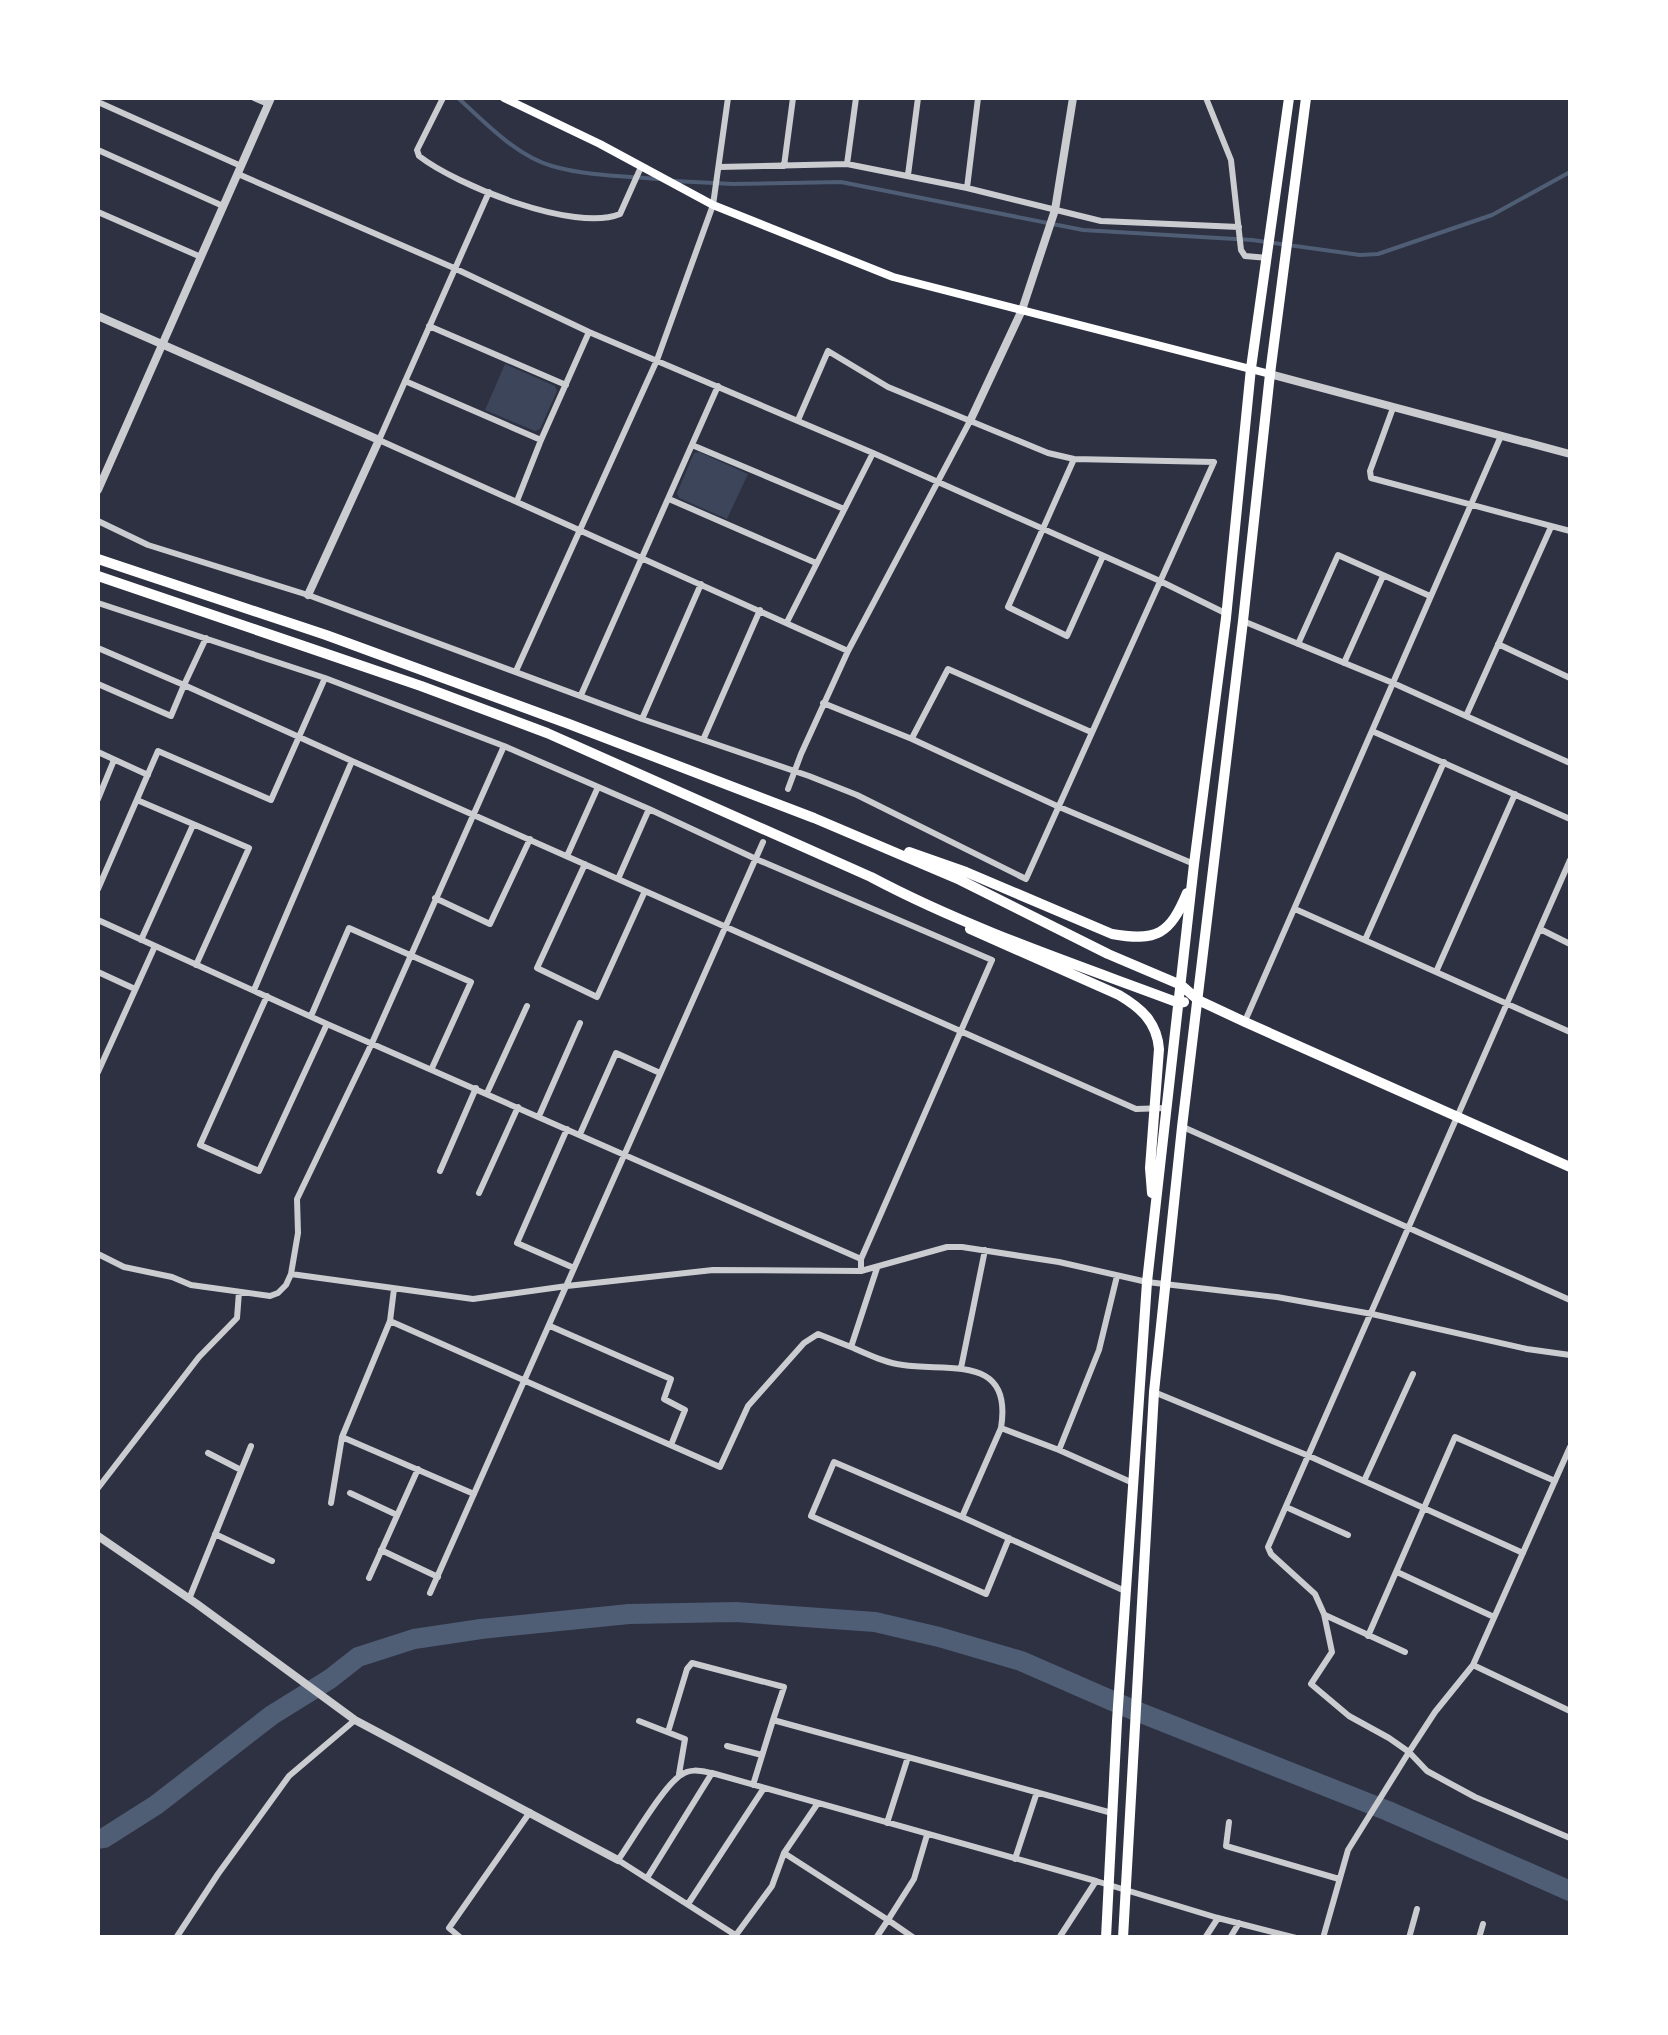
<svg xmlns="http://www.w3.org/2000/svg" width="1668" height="2035" font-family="Roboto,sans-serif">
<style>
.green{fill:#3c4559}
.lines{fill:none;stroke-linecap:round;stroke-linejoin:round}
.stream{stroke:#4f5d75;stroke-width:4}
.river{stroke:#4f5d75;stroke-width:20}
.minor{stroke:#caccd0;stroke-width:6}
.tertiary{stroke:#caccd0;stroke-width:8}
.secondary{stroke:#fff;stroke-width:8}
.trunk{stroke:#fff;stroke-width:10}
</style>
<rect width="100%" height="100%" fill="#2d3142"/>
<path class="green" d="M505,364L555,386L557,391L540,429L535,431L485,410Z
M699,452L748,474L727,519L679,498L677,493L694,453Z"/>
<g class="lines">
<path class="stream" d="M458,98C485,122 516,156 552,166C586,176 624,176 659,179
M674,181L733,184L841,182L1083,230L1252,240L1360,255L1378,254L1492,215L1570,172"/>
<path class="river" d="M98,1839L104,1838L156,1805L272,1715L330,1679L358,1657L414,1639L481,1629L629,1614L736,1612L875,1622L939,1637L1021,1661L1131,1709L1388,1811L1570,1891"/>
<path class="minor" d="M254,98L268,104
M443,98L417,150L419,156C456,185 575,233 620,214L641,167
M1206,98L1231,160L1241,250L1245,256L1268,258
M98,102L241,166
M98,150L223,206
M847,164L856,98
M784,166L793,98
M719,167L847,164L967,188L1101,221L1239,227
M238,174L454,268L589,332L873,453L1160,581L1227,614
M908,175L918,98
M967,188L978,98
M489,192L379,440L848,651
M98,212L201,257
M429,326L566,385
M405,381L541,440
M1393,408L1370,471L1371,478L1570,531
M692,445L844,509
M1074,459L1008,607L1067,636L1103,556
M669,499L816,563
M517,501L541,440L589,332
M98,521L148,545L308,595L642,719L809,776L857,795L1026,879L1214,462L1074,459L1048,453L888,387L828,351L798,420
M98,603L325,678L504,746L372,1043L297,1199L298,1233L291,1274L286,1285L278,1293L270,1296L191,1285L172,1277L124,1267L98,1254
M1243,621L1393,683L1570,763
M787,622L873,453
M206,638L184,685L352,761
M1298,644L1338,555L1430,596
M1498,644L1570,678
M98,648L184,685L171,716L98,684
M1344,663L1383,576
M516,671L657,360L713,205L728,98
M581,695L718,386
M823,703L912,739L1057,806L1194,864
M1466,716L1551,527
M642,719L701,584
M1372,731L1570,819
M912,738L948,669L1091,732
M703,740L760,610
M504,746L649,809L756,859L992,960L861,1259V1271
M98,752L148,775
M788,789L801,754L848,651L970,421
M98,799L114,760
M137,800L249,848L196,965
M567,856L598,787
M1570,860L1268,1547L1271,1554L1315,1594L1324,1614L1332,1652L1311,1684L1349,1716L1389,1738L1409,1752L1427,1771L1475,1797L1570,1838
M585,864L537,968L597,997L645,891
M618,879L649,809
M98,889L158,751L271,800L325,678
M435,898L490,924L530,839
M1295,909L1570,1032
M98,920L327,1024L861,1259
M1540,929L1570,944
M141,940L193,825
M1365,940L1444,762
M98,972L135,989
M1436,972L1515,794
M254,990L352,761L1136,1109L1166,1108
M267,996L200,1145L259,1171L327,1024
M311,1016L349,928L471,982L432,1068
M1245,1021L1501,436
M98,1072L155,946
M487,1093L527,1006
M539,1116L580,1023
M1183,1127L1570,1300
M567,1129L517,1243L574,1268
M580,1134L616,1053L660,1073
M440,1171L476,1088
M479,1193L518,1107
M291,1274L473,1299L567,1286L713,1270L861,1271L947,1247H962L1059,1262L1147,1282L1277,1297L1372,1314L1527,1349L1570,1355
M394,1289L390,1321L720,1467L748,1406L804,1343L818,1334L851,1347L877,1268
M550,1326L671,1379L664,1399L685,1410L671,1445
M851,1347C868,1354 885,1363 903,1365C949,1372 1013,1354 1001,1428
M961,1368L985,1250
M1154,1392L1309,1456L1523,1553
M342,1437L474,1494
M1059,1450L1099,1350L1117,1276
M208,1453L241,1470
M1364,1481L1413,1374
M98,1488L199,1357L237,1318L239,1292
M350,1493L397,1515
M331,1503L342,1437L390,1321
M1286,1507L1348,1535
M962,1517L1001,1428L1059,1450L1133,1483
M215,1534L272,1561
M1009,1538L986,1594L811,1516L834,1462L962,1517L1125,1591
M381,1550L438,1577
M1397,1572L1494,1617
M369,1578L418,1469
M430,1593L763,842
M189,1599L251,1446
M1325,1615L1405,1652
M1368,1636L1455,1437L1555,1481
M1473,1665L1570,1711
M639,1721L685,1739L679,1774
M668,1732L687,1669L692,1663L784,1687L773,1720
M727,1746L762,1755
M753,1785L773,1720L1112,1813
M818,1803L784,1853L888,1920L876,1938
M1229,1822L1226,1846L1339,1879
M887,1823L908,1757
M1015,1859L1037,1792
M647,1878L712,1773
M688,1904L764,1788
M736,1935L772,1886L784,1853
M176,1938L218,1874L289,1776L355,1720
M461,1938L449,1928L530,1812
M740,1938L618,1860C631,1842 664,1785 681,1775C691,1768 701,1771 712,1773L1096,1881
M914,1938L888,1920L914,1879L927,1835
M1059,1938L1096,1881L1218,1918L1296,1938
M1205,1938L1218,1918
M1230,1938L1239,1923
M1323,1938L1348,1850L1409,1752L1435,1712L1473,1665L1570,1447
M1409,1938L1417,1909
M1479,1938L1483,1924"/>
<path class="tertiary" d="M98,316L379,440L308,595
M1270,374L1570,454
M970,421L1022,310L1055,210L1073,98
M98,490L271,98
M98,1536L197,1604L355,1720L618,1860"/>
<path class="secondary" d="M504,98L600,144L713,205L893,277L1270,374"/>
<path class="trunk" d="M98,559L326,635L569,724L814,818L960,880L1108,954L1181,985L1198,1000L1245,1022L1570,1167
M98,576L421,686L547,733L871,877C969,929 1075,964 1179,1003L1184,1002
M909,852L966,872L1112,934C1157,942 1170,934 1187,893
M970,929L1119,995C1141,1008 1157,1022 1159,1049L1150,1168L1152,1193
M1106,1938L1117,1721L1147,1282L1194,864L1226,618L1251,368L1289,98
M1123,1938L1154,1392L1182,1127L1243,621L1270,374L1306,98"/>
</g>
<rect width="1668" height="2035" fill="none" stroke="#ffffff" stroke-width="200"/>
</svg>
